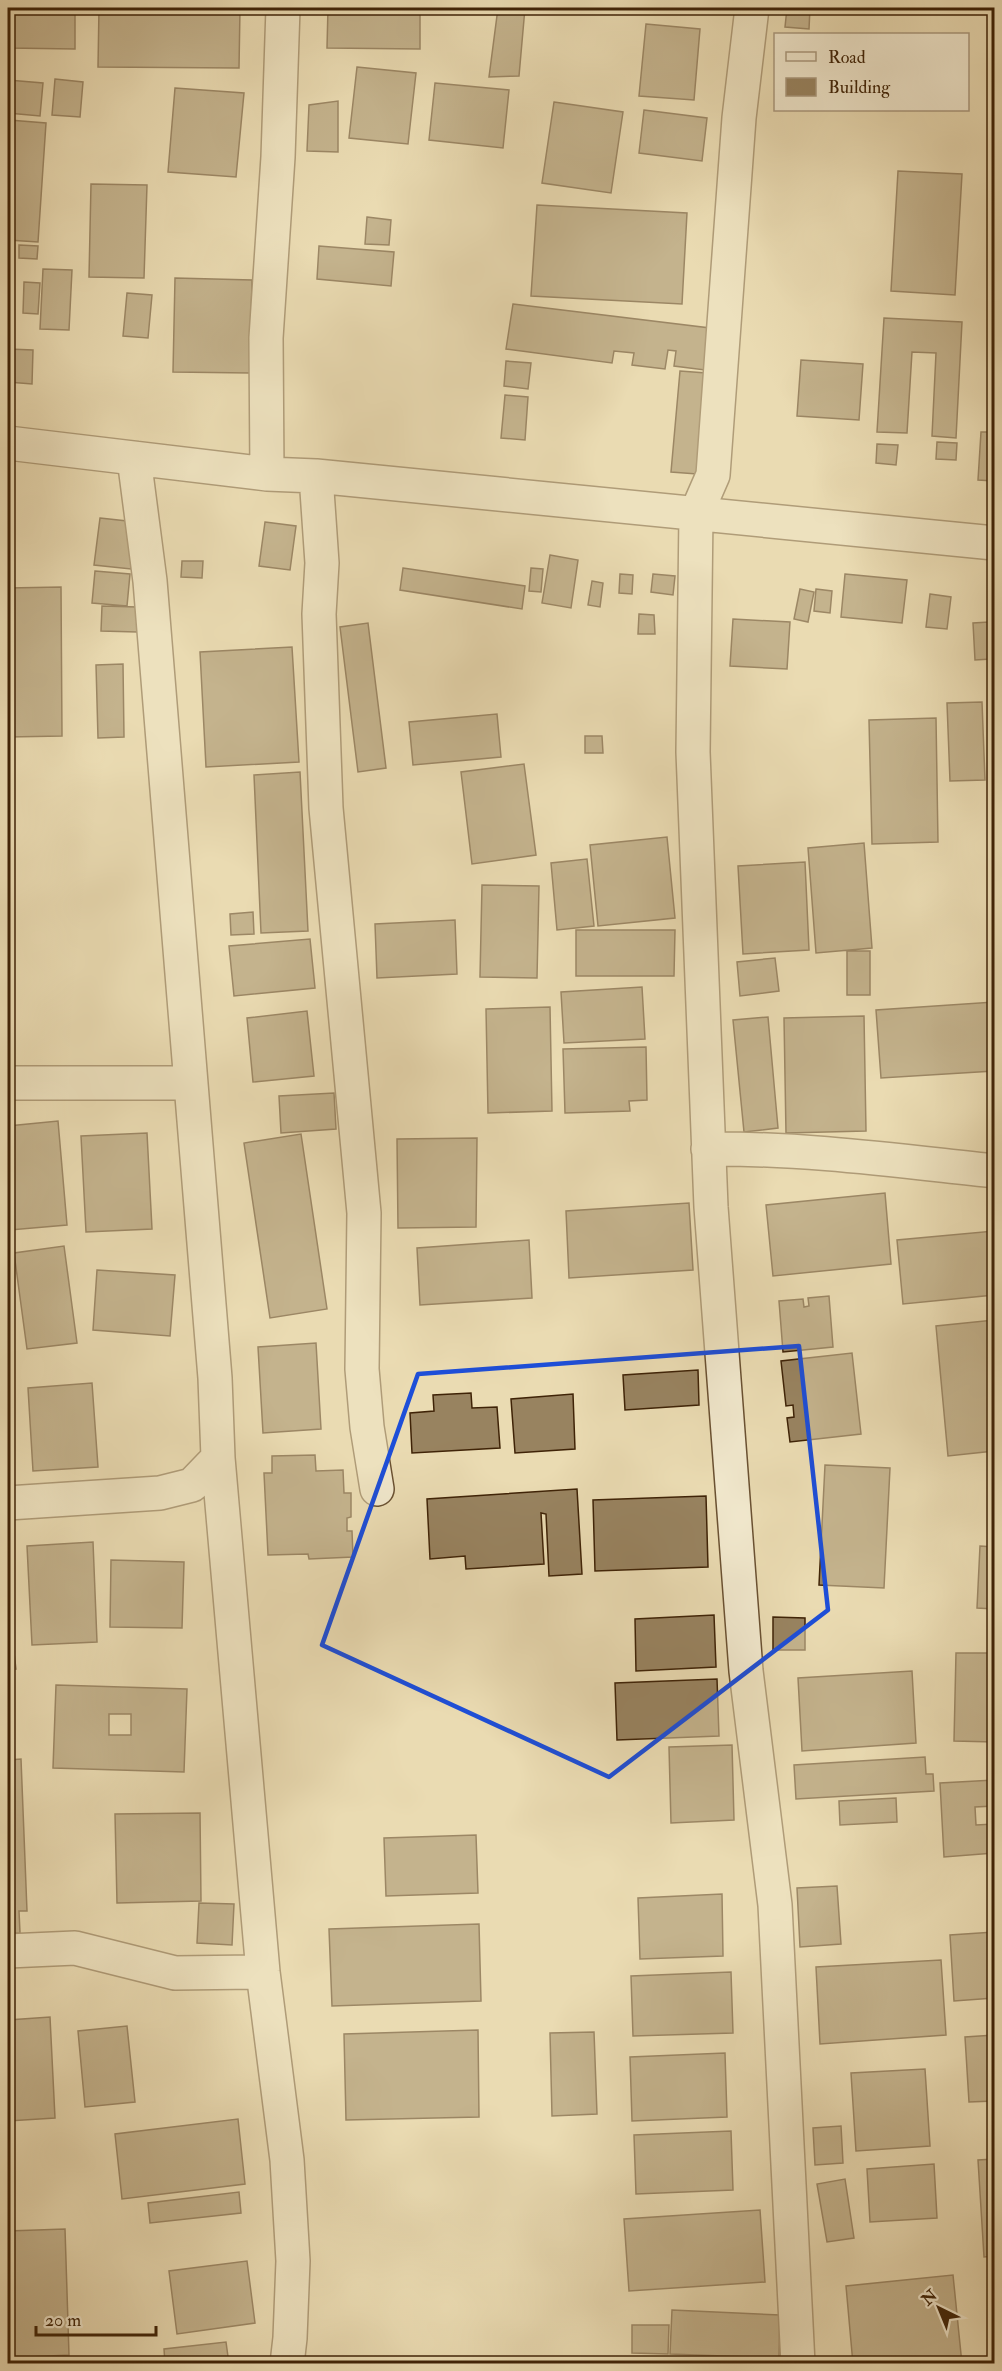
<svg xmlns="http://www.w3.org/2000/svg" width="1002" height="2371" font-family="'IM FELL Double Pica',serif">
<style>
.building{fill:#988360;stroke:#3f2307;stroke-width:1.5;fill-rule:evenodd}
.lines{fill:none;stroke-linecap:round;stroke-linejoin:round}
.minor-casing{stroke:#6a5132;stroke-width:36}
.minor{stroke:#f1e8cd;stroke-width:33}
.marked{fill:none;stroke:#1d4ed8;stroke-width:4.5;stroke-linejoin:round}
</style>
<rect width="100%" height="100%" fill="#eadbb2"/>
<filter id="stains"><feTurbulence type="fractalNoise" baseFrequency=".00333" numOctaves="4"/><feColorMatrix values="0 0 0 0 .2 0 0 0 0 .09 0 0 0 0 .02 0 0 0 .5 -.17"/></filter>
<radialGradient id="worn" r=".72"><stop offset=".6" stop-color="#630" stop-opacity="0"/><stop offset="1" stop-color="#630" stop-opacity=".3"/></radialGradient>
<path class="building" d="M8,8H75V49L8,48Z
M99,8H240L239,68L98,67Z
M328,8H420V49L327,48Z
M498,8H525L519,76L489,77Z
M787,8H810L809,29L785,27Z
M646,24L700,29L694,100L639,96Z
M357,67L416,73L408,144L349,138Z
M55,79L83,82L80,117L52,115Z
M8,80L43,83L40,116L8,113Z
M435,83L509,90L503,148L429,140Z
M175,88L244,93L236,177L168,172Z
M338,101V152L307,151L309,105Z
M554,102L623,112L611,193L542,183Z
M644,110L707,118L702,161L639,153Z
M9,120L46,123L38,242L8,240Z
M898,171L962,174L955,295L891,291Z
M91,184L147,185L144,278L89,277Z
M537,205L687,213L682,304L531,296Z
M367,217L391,220L389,245L365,244Z
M19,245L38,246L37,259L19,258Z
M319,246L394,252L391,286L317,279Z
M43,269L72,270L69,330L40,329Z
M175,278L252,280L250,373L173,372Z
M24,282L40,283L38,314L23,313Z
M127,293L152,295L148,338L123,336Z
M513,304L710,328L705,370L674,366L676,351L668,350L665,369L632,365L634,353L614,351L612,363L506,349Z
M884,318L962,322L956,438L932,436L936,353L912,352L907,433L877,432Z
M8,349L33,350L32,384L8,382Z
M801,360L863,364L859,420L797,416Z
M506,361L531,363L528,389L504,386Z
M680,371L706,373L697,474L671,472Z
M505,395L528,397L525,440L501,438Z
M981,432H994V481L978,480Z
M937,442L957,443L956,460L936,459Z
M877,444L898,445L896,465L876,463Z
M100,518L136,522L131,569L94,565Z
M265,522L296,526L290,570L259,566Z
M550,555L578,560L571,608L542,603Z
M182,561H203L202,578L181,577Z
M403,568L525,586L522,609L400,590Z
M531,568L543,569L541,592L529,591Z
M95,571L130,574L127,606L92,603Z
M620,574L633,575L632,594L619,593Z
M653,574L675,576L673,595L651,592Z
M845,574L907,580L902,623L841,617Z
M592,581L603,583L600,607L588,605Z
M61,587L62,736L8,737V588Z
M800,589L814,592L808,622L794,619Z
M816,589L832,591L830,613L814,611Z
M930,594L951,597L947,629L926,627Z
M102,606L137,607V632L101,631Z
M639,614L654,615L655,634H638Z
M733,619L790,622L787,669L730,666Z
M989,622L991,659L975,660L973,623Z
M368,623L386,768L358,772L340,627Z
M292,647L299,762L206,767L200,652Z
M123,664L124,737L98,738L96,665Z
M982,702L985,780L950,781L947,703Z
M497,714L501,757L413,765L409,722Z
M936,718L938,842L872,844L869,720Z
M585,736H602L603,753H585Z
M524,764L536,855L472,864L461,772Z
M300,772L308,931L261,933L254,775Z
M667,837L675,918L598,926L590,845Z
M864,843L872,948L816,953L808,848Z
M587,859L594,926L557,930L551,863Z
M805,862L809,950L743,954L738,866Z
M482,885L539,886L537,978L480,977Z
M253,912L254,934L231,935L230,914Z
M455,920L457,974L377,978L375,924Z
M576,930H675L674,976H576Z
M310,939L315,988L234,996L229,946Z
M847,951H870V995H847Z
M775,958L779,991L740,996L737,962Z
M642,987L645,1039L564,1043L561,992Z
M994,1002V1071L881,1078L876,1010Z
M550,1007L552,1111L488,1113L486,1009Z
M307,1011L314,1076L253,1082L247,1018Z
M864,1016L866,1131L786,1133L784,1018Z
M768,1017L778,1128L744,1132L733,1020Z
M646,1047L647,1100L629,1101L630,1111L565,1113L563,1049Z
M334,1093L336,1129L281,1133L279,1096Z
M58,1121L67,1225L10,1230L8,1197V1126Z
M147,1133L152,1229L86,1232L81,1136Z
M301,1134L327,1309L270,1318L244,1143Z
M477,1138L476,1227L398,1228L397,1139Z
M885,1193L891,1264L773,1276L766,1205Z
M689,1203L693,1270L569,1278L566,1211Z
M994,1231V1295L903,1304L897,1240Z
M529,1240L532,1298L420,1305L417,1248Z
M64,1246L77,1343L27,1349L14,1253Z
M97,1270L175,1275L170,1336L93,1330Z
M829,1296L833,1347L783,1352L779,1301L803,1299L804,1307L809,1306L808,1298Z
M994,1320V1451L948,1456L936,1326Z
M316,1343L321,1429L263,1433L258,1347Z
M852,1353L861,1434L790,1442L787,1418L794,1417L793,1405L786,1406L781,1361Z
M698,1370L699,1405L625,1410L623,1375Z
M92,1383L98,1467L33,1471L28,1388Z
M471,1393L472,1408L497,1407L500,1448L412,1453L410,1413L434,1411L433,1395Z
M573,1394L575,1449L515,1453L511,1399Z
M315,1455L316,1471L343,1470L344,1493H351V1517L347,1518V1531H352L353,1557L309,1559L308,1554L268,1555L264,1473H272V1456Z
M825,1465L890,1468L884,1588L819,1585Z
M577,1489L582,1574L549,1576L546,1514L541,1513L544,1564L466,1569L465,1556L430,1559L427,1499Z
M706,1496L708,1567L595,1571L593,1500Z
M93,1542L97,1642L32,1645L27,1546Z
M980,1546L994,1547V1609L977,1608Z
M111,1560L184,1562L182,1628L110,1627Z
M8,1605L16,1669L8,1670Z
M714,1615L716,1667L636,1671L635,1619Z
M773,1617L805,1618V1650H773Z
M956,1653H994V1742L954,1741Z
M912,1671L916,1743L802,1751L798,1678Z
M717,1679L719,1736L617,1740L615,1683Z
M56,1685L187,1689L184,1772L53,1768ZM109,1714H131V1735H109Z
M732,1745L734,1820L671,1823L669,1747Z
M925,1757L926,1774H933L934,1791L796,1799L794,1765Z
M21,1759L27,1911H19L20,1933L8,1934V1760Z
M994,1780V1806L975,1807L976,1825L994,1824V1853L944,1857L940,1783Z
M896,1798L897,1822L840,1825L839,1801Z
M200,1813L201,1901L117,1903L115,1814Z
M476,1835L478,1893L386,1896L384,1838Z
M837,1886L841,1944L800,1947L797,1888Z
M722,1894L723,1956L640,1959L638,1898Z
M199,1903L234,1904L232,1945L197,1943Z
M479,1924L481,2001L332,2006L329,1929Z
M994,1932V1998L954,2001L950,1935Z
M941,1960L946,2035L820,2044L816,1967Z
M731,1972L733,2033L633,2036L631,1976Z
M50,2017L55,2118L8,2121V2020Z
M127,2026L135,2102L85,2107L78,2031Z
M478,2030L479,2117L346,2120L344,2034Z
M594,2032L597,2114L552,2116L550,2033Z
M994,2035V2101L969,2102L965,2037Z
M725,2053L727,2117L632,2121L630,2057Z
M925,2069L930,2146L856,2151L851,2073Z
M238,2119L245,2184L122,2199L115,2134Z
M841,2126L843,2163L815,2165L813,2128Z
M731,2131L733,2190L636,2194L634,2135Z
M994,2159V2256L984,2257L978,2160Z
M934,2164L937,2218L870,2222L867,2169Z
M845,2179L854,2238L827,2242L817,2184Z
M239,2192L241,2213L150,2223L148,2203Z
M760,2210L765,2282L629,2291L624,2219Z
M65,2229L69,2355L8,2358V2231Z
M247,2261L255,2323L177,2334L169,2271Z
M953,2275L962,2364H932L931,2358L853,2364L846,2286Z
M672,2310L780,2315L779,2358L670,2354Z
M632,2325H669L668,2354L632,2353Z
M226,2342L229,2364H165L164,2349Z"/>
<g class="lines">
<g class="minor-casing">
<path id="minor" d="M752,8L739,118L713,475L696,514L693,752L711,1207L746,1671L775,1905L798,2364
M8,443L267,474L316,476L994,543
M134,458L150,581L215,1378L218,1458L263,1972L287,2160L293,2261L290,2338L287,2364
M267,474L266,338L278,157L283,8
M316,476L322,563L319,614L326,808L364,1213L362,1369L367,1427L377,1489
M8,1083H191
M708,1149C805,1148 899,1161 994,1171
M8,1503L160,1493L192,1485L218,1458
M8,1951L75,1948L175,1973L263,1972"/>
</g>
<use href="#minor" class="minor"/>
</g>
<path d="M0 0H1002V2371H0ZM799,1346L828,1610L609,1777L322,1645L418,1374Z" fill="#eadbb2" fill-opacity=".55" fill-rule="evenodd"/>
<path class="marked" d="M799,1346L828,1610L609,1777L322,1645L418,1374Z"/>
<rect width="1002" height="2371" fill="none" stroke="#eadbb2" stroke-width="30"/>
<rect x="9" y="9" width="984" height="2353" fill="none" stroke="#3f2307" stroke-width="3"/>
<rect x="15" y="15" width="972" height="2341" fill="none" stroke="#3f2307" stroke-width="1.5"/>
<rect x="774" y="33" width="195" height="78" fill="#f1e8cd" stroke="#aa997e" stroke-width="1.5"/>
<rect x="786" y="52" width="30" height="9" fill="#f1e8cd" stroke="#aa997e" stroke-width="1.5"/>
<text x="828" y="63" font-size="18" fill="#3f2307">Road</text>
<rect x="786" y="78" width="30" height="18" fill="#988360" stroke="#aa997e" stroke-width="1.5"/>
<text x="828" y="93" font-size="18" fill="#3f2307">Building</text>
<g transform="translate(939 2308) rotate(317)" stroke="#f1e8cd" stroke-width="4.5" paint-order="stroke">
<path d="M0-4.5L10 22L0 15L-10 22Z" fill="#3f2307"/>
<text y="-9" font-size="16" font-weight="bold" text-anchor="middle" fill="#3f2307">N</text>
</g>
<path d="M36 2326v9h120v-9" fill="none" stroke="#3f2307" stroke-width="3"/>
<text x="45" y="2326" font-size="18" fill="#3f2307" stroke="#f1e8cd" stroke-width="4.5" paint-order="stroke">20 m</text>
<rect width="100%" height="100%" filter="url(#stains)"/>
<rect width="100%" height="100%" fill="url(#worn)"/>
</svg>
